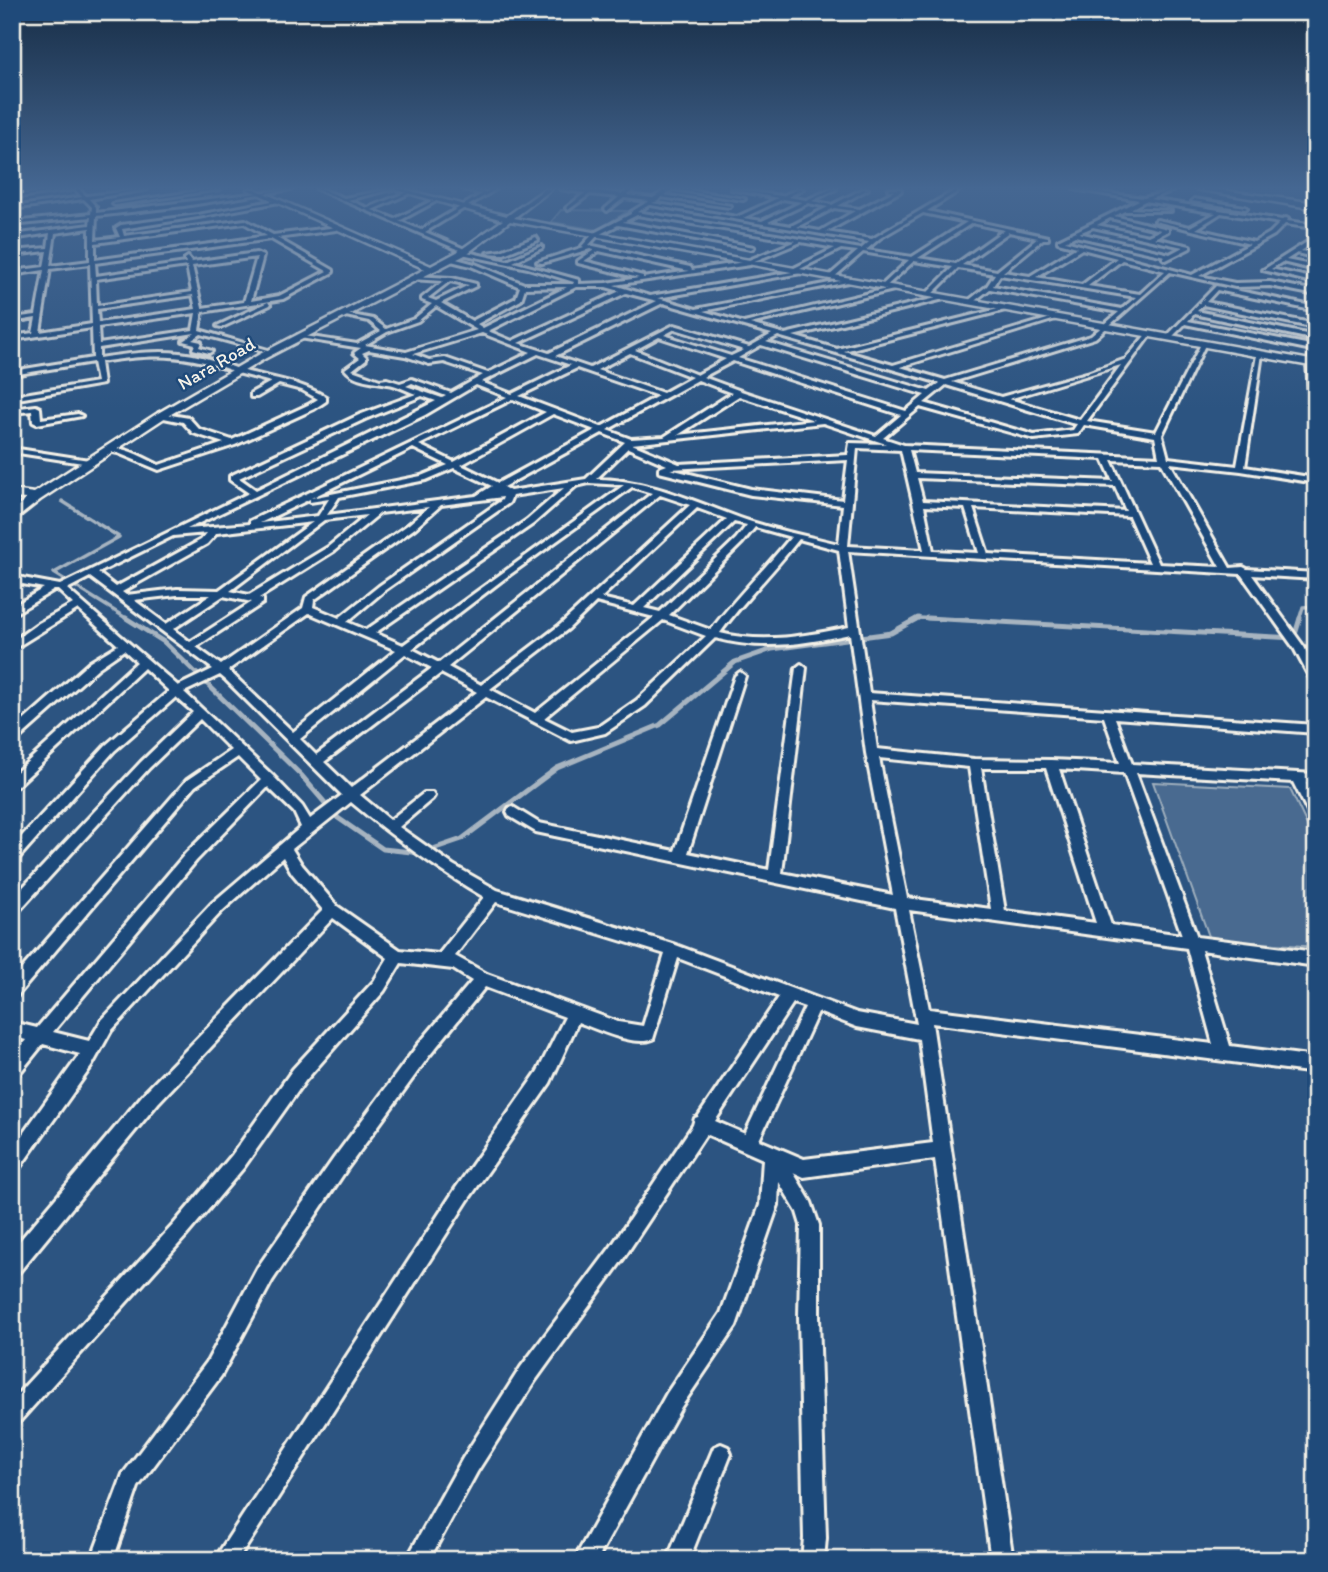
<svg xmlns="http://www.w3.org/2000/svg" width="1328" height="1572" font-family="Itim,sans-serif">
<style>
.green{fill:#496b90;stroke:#9eaebc;stroke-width:2}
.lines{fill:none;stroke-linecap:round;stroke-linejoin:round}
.stream-far1{stroke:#a7b4c0;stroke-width:3.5}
.stream{stroke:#a7b4c0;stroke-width:5}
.street-casing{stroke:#f4f1e8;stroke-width:6}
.secondary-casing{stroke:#f4f1e8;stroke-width:5}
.highway-casing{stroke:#f4f1e8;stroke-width:5}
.street{fill:#1f4a7a;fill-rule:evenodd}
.secondary{fill:#1f4a7a;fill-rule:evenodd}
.highway{fill:#1f4a7a;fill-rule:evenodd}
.labels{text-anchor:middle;stroke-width:5;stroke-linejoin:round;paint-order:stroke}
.far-street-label{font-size:19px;fill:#f4f1e8;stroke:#1f4a7a}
</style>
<rect width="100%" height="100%" fill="#2c5481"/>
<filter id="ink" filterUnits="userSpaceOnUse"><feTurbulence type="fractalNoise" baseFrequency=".0143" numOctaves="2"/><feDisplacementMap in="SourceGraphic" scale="14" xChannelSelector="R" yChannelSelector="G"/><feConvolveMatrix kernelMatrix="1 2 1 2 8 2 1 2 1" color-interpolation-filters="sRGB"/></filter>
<g filter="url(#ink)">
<path class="green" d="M561,210L628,211L597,230L551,222Z
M1153,782L1290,789L1316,844V947L1210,939Z"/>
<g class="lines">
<path class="stream-far1" d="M62,501L119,537L54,573L129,620
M915,620L919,618L960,620
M1299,620L1303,607L1316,606"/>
<path class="stream" d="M126,618L164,642L301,775L338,818L383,849L421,853L462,839L557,768L660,725L735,662L772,649L891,633L918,618
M927,618L1294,638L1300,618"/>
<g class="street-casing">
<path id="street" d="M65,189H79L86,196L148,189L89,199L96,207V213L291,189L184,206L96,216L95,240L120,237L116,228L121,225L198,215L277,200L279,202L198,217L122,229L124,236L245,220L273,235L338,227L336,230L277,238L333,270V272L283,299L202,312L199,330L271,351V353L201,334L192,340L201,342L199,347L212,351L209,353L193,349L195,344L183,341L195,333L99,348V358C134,353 168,348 202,357C218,361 234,368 248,372C277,379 300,382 326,397V401L314,409L235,445L159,470L118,453L104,450C120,443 144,458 159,465L224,443L193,433L183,422L159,417V413L189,418L199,429L232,440L308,405L318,399L302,390L279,384L257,397H251V393L271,382L234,372L233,371C183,353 152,354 100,362L103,384L12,400V396L97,382L93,362L12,375V371L93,358L92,328L12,340V336L33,333L36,318L12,322V318L36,315L44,270L12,275V271L44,267L47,251L12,255V251L48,248L50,233L12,239V235L90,225L91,217L12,225V222L91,214L92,207L84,199L12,209V207L82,197L75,189L12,198V196ZM244,223L267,236L95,260V243ZM90,228V261L50,266L55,233ZM271,239L327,271L279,296L251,301L263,256L256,253L192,262L188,257L185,259L186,263L96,276L95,263ZM257,257L244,302L202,308L192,266ZM90,264L92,324L40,332L50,269ZM187,266L192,292L97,306L96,279ZM193,295L196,309L98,323L97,309ZM196,313L193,330L99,344L98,327Z
M211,189H220L115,205L113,204Z
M317,189H322L344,198L392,189L348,200L368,208L410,191V193L372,210L395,219L438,198V200L399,221L421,230L482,194L464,189L485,193L491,189H496L425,232L467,250V252L507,261L542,246V248L513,262L579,280V284L606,283L639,278L578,263V261L594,250L590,249L542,263L537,262L584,247L582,246L594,233L631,214V212L649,201L624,198L607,211L605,209L619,197L590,194L568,210L566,208L585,193L560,189L591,190L622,194L630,189H634L627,195L653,198L667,189H672L664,195L731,206L729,207L661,197L658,201L652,203L737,217L778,198L731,189L782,196L798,189H803L788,197L806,200L831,189H836L812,201L832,205L863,189H868L838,206L860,209L894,191L888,189H901V191L826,232L872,239L957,189H962L927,211L1048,237V239H1043L1003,272L1030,276L1077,247L1058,242V240L1139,200L1074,189L1144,198L1177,189L1150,199L1282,220L1286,218L1288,219L1287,221L1316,225C1316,239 1312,244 1301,251L1316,254V258L1297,253L1286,260L1316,266V270L1282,262L1271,269L1316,279V283L1263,270L1307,242L1314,228L1285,224L1274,235L1199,276L1235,283L1270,282L1316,291V295L1270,286L1235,287L1170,272L1095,338L952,382L1001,397L1087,373L1126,359L1148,332L1151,334L1087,421L1156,432L1201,344L1206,343L1162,435L1168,458L1237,466L1257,355L1262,354L1245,467L1316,478V483L1241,471L1170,463L1230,568L1243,567L1247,569L1316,573V579L1252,575L1304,647L1316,668V683L1312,682L1294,648L1241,574L848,551L869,693L1316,725V733L1115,718L1132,764L1316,774V784L1306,783L1316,803V821L1312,820L1293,782L1136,773L1197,937L1316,952V966L1201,950L1230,1046L1316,1057V1073L932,1023L1013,1560H991L935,1159L804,1177L793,1172L811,1202L819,1225V1317L826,1538L824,1560H802L804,1538L799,1317L801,1225L797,1212L779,1182L778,1205L736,1326L681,1407L597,1560H574L667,1393L721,1313L760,1205L763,1159L706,1134L623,1259L535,1381L477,1472L429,1560H406L463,1458L521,1367L611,1247L693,1125L695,1118L698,1117L779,997L678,958L653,1039C634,1047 597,1029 578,1022L550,1083L468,1200L238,1560H214L456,1188L538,1071L565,1017L485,987L429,1056L346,1170L272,1281L221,1376L138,1487L113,1560H91L123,1474L207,1362L258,1267L334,1158L417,1046L472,981L453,969L401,963L384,991L305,1081L244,1167L186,1236L19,1422L12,1425V1400L174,1224L232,1155L293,1069L374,981L388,958L333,918L158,1103L19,1272L12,1274V1250L146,1091L323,910L292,873L283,857L222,911L111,1031L91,1067L18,1170L12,1172V1149L80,1054L43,1044L18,1075L12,1077V1057L26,1040L12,1036V1022L37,1028L186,853L261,780L238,757L195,786L17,996L12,998V980L187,780L231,750L200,719L149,768L17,913L12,915V899L141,762L193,712L176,697L114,751L17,860L12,861V847L106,745L169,691L144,668L16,787L12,789V776L137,662L124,650L98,668L16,741L12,742V731L90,662L118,645L78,609L12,650V642L37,624L73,604L58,590H54L12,615V607L44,588L12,582V576L60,585L249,493L230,480V476L359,415L416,394C407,391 397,385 388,384C375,381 354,381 345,369L360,358L354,353L361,348L300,338L298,337V335L357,344L381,331L369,321L341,315V313L373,319L386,329L414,319L432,304L422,300V298L443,281L411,279L413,276L452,278L476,284V286L441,303L472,321L516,298L520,287L471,266L447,260L449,257L475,264L524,284H573L574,282L528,268L457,253L459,250ZM783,199L802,202L762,221L743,218ZM1145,201L1216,213L1190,227L1157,220L1155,221L1250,244L1192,275L1065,241L1075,236L1165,256L1163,258L1166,260L1190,248V246L1154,238L1168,231V229L1114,216L1125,211H1171L1130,209ZM808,203L828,207L791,226L768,222ZM649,205H651L869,242L861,249L637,212ZM834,208L855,211L820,231L797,227ZM923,213L967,222L912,257L866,250L880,238ZM1221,213L1280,223L1270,233L1254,242L1196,229ZM637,215L796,241L744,262L692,270L690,267L589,245L598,235L618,225L751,249L754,247L623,222ZM1110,218L1161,230L1148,236L1097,225ZM972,223L1004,230L956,264L918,258ZM1093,227L1183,247L1170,254L1079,233ZM1009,232L1038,238L997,271L962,265ZM801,242L835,248L792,269V271H796L841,249L858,251L829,276V278H833L863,252L909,260L881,286L883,289L914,261L953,267L926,294V296H930L958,268L995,274L987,286L968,301V303H972L990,289L1119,312L1091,336L945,380L900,367L1059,318L1054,317L893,365L844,351L1009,309L1006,307L837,349L793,336L948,298L945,296L785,334L750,324L898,289L895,287L744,323L703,311L853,281L850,279L696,309L658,298L807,272L804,270L650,296L614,285L750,265L752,262ZM1082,249L1117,258L1082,285L1036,277ZM599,251L689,271L643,278V276L584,261ZM1122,260L1165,271L1140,294L1088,286ZM1000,275L1136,297L1122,309L993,286ZM450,281L469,285L436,301L428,298ZM567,287L483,328L477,324L521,300L525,288ZM576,287H606L620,291L512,341L488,331ZM626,293L657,301L549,353L518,343ZM663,303L772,334L749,347L674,325L590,368L555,356ZM436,306L477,330L406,352L365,345L387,332L418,321ZM675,329L744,350L731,356L664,335ZM482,333L531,352L488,373L445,358L429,360L413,354ZM778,336L940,383L929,391L766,342ZM659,337L726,359L697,375L635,350ZM761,345L925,395L906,411L738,358ZM369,350L405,356L429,364L444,362L483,375L451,393L412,379L400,383L387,379L380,380L352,370L366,359V357L362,353ZM630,353L692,377L663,393L597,370ZM538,354L571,365L512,394L481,382ZM733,361L901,415L876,436L741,391L703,377ZM1121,365L1080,420L1009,399ZM577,368L658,396L601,427L519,396ZM698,380L732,393L664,437L631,439L607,430ZM412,383L446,396L442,398L406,386ZM476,385L507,397L250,521V524L187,529L425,415ZM946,385L1071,423L1077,424L1073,430L1034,435L924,403ZM422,396L436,401L256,490L239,478L365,419ZM739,396L814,420L678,435ZM513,399L546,412L454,462L419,445ZM920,407L1034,439L1078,434L1084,425L1155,437L1159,457L904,445L883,438ZM553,414L595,430L498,483L461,465ZM823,423L886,444L850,443L848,455L679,464L632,444ZM602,433L625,442L586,479L510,491L503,487ZM413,448L448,465L421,476L311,498ZM628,448L667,465L659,468V472L751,495L843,505L839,544C806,536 771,529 740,518C693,501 647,479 596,479ZM857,448L901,450L924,550L848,546ZM909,450L1103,459L1113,481L915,473ZM848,460L843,500L751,489L670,469ZM1111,460L1161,462L1220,567L1159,564ZM454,468L492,486L476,496L327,515L339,497L426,480ZM917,478L1115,486L1126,511L923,501ZM589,483L624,485L403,645L375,633L533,524L576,486ZM632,487L652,493L439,663L412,649L505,578ZM564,488L527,520L366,630L347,622L385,590L509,503L512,496ZM660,495L690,505L560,625L481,685L448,667ZM503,497L502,500L379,586L339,618L313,607L314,600L415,528L441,505ZM310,499V502L329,499L318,516L260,523ZM924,506L965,508L979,553L933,551ZM429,507L409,524L306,597L303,608L221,665L196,647L263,603V599L259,598L334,551L380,513ZM697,508L727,519L634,606L601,598ZM973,508L1129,516L1150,563L988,554ZM367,515L328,547L249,595L230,591L324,520ZM313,522L219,590L177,589L126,595L122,592L207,544L217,533ZM734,522L747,525L736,539L660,612L644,608ZM755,527L791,537C765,569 736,597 711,630L669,615L742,543ZM207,533L201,540L116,587L98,573L173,536ZM799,539L839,550L849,627C805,636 764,644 720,633C744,600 774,571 799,539ZM90,577L213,669L178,686L67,589ZM177,595H211L166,624L134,600ZM223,596L252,602L190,642L173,629ZM596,602L654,617L535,713L490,689L568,629ZM309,613L396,650L293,732L228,670ZM663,620L706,636L637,700L598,727L572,732L544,718ZM850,634L866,753L893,895L782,873L806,668L801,664L796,668L769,870L688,853L745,676L740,672L735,676L675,851L539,823L513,807L509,808L507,812L509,816L536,832L895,908L917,1024L857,1013L673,944L497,890L453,865L399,827L432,799L434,796L432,793H424L390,820L360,795L486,697L571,741L605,733L645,706L715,638C764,651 802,644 850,634ZM405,654L432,668L316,755L300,739ZM441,673L477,692L351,788L324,762ZM220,675L226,680L342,795L310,819L302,806L273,776L184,692ZM870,700L1104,717L1120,763L1051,760L974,759L877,749ZM879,758L969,767L991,909L907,898ZM981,768H1046L1096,923L1005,911ZM1059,769L1124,773L1182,935L1111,925ZM268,787L294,812L301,827L212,903L101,1021L89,1041L53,1032L196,861ZM351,802C393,837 436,869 484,897L439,954L400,950L337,906L302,865L292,849ZM496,902L665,954L643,1026L618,1022L487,974L455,956ZM909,910L1187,948L1213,1044L929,1009ZM793,1003L805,1007L745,1134L715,1121ZM818,1012L857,1027L919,1039L933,1143L804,1159L759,1140Z
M674,189H683L745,199L743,200Z
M1194,199L1245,207L1247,208L1245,209L1192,201Z
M536,237L538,240L504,254L487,253L501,251Z
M1216,286L1316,307V311L1217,290L1206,302L1316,324V328L1203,305L1197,311L1316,336V340L1194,314L1188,321L1316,346L1313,363L1316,442L1312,440L1307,363L1312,350L1185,324L1170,339L1165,338Z
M268,302L270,305L222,327L217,326Z
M36,406L40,408L41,419L78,414L82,416L37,424L33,422L32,411L12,413V409Z
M12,448L89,460L93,462L89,464L12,452Z
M721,1444L728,1447L731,1454L689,1560H667L714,1447Z"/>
</g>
<g class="secondary-casing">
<path id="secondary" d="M247,189H255L431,266L459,251L503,220L394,189H403L507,216L545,189H552L514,218L1316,361V367L510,221L465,255L266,358L166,417L40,500L12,522V511L26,499L12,498V490L34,493L158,413L260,354L425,269Z"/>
</g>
<g class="highway-casing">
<path id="highway" d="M1195,189H1214L1316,203V209Z"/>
</g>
<use href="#street" class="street"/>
<use href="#secondary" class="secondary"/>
<use href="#highway" class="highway"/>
</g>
</g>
<linearGradient id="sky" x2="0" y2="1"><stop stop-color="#182e47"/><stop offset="0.46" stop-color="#456792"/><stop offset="1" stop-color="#456792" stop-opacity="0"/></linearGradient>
<rect width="1328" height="409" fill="url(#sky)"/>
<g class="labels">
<g class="far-street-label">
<text transform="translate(216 363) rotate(-30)" y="7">Nara Road</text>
</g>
</g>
<rect width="1328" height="1572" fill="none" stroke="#1f4a7a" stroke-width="42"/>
<rect x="21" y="21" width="1286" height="1530" fill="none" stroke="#f4f1e8" stroke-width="2.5" filter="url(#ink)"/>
</svg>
